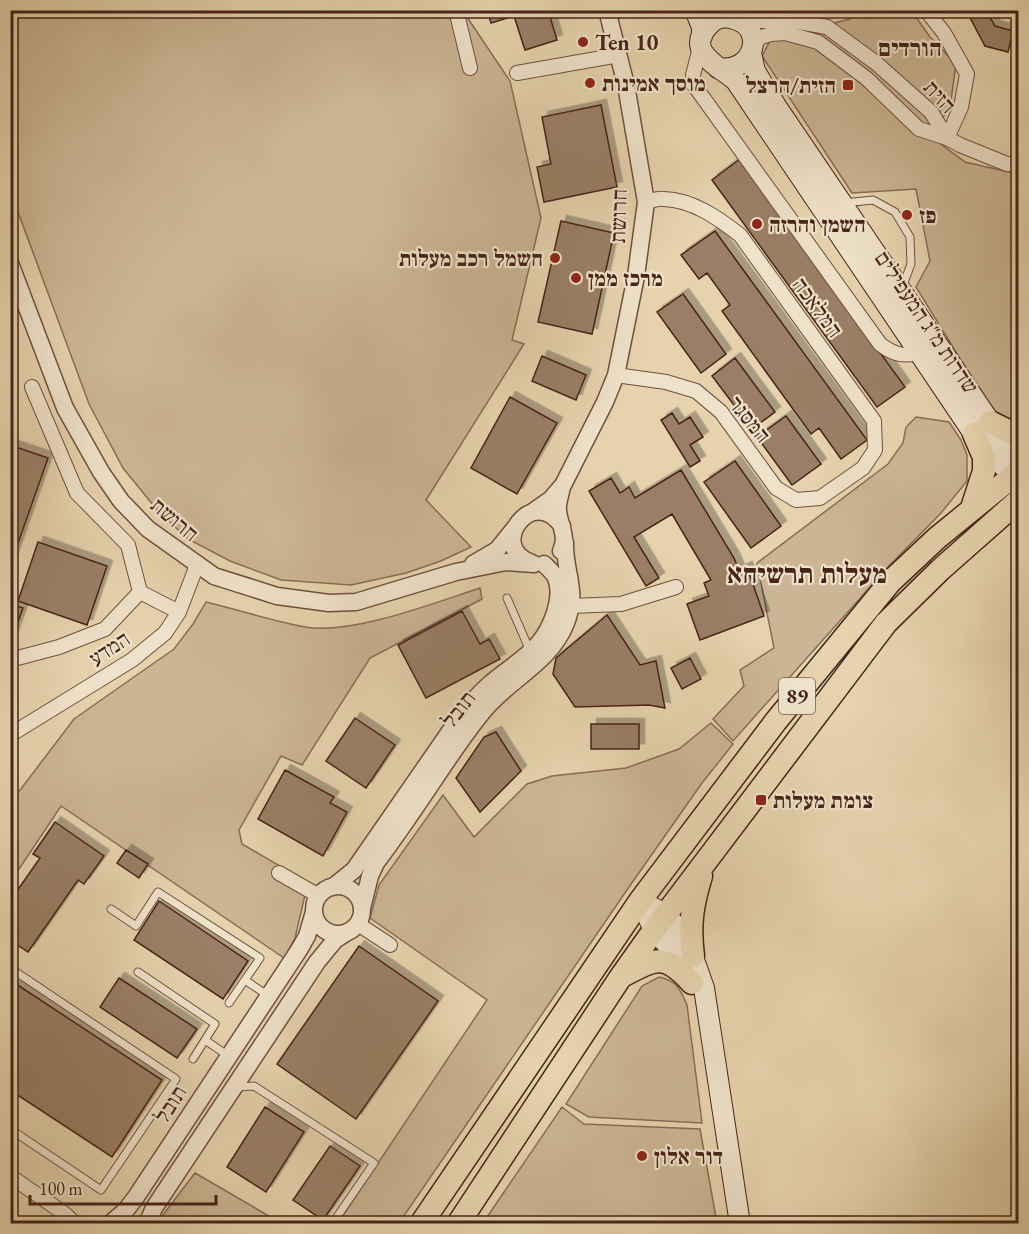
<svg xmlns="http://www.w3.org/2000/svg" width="1029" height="1234" font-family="'EB Garamond','Frank Ruhl Libre',serif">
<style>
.green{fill:#cbb594;stroke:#896c56;stroke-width:1.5}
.building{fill:#9a7f66;stroke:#472418;stroke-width:1.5;filter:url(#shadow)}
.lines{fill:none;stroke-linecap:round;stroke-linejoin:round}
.service-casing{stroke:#6f503e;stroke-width:9}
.minor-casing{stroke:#6f503e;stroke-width:16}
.tertiary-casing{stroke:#6f503e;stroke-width:19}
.secondary-casing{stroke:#472418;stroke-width:22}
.trunk-casing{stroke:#472418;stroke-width:25}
.service{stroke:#efe2ca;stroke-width:7}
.minor{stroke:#efe2ca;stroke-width:14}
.tertiary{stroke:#efe2ca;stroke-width:16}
.secondary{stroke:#efe2ca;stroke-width:20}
.trunk{stroke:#e6d3ae;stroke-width:22}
.poi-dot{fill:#8f2418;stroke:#efe2ca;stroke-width:2}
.labels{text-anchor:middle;stroke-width:4.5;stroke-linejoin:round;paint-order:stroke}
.shield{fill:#efe2ca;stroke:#795d4d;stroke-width:1.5}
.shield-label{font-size:21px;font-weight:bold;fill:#472418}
.poi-label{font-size:22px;font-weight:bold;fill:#472418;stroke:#efe2ca;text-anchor:start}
.street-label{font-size:22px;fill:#472418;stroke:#efe2ca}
.neighbourhood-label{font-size:24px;font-weight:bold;fill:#472418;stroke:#efe2ca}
.district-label{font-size:28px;font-weight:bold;fill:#472418;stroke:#efe2ca}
</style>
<defs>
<filter id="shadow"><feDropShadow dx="5.5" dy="-5.5" stdDeviation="0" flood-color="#0004"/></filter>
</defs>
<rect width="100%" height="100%" fill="#e6d3ae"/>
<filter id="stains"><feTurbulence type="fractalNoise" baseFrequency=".00333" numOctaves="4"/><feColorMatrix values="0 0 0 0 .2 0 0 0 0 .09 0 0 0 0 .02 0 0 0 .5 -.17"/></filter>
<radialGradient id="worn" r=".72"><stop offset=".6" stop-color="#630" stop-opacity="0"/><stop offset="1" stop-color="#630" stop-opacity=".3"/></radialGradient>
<path class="green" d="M911,10L930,37L956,64L950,107L930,136L965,162L1018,174V423L1012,422L994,414L916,287L930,261L916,189L852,193L762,56L771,39L850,19L853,11Z
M11,11H463L510,81L541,218L512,340L524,344L426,500L471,547L441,561L406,573L351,585L281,580L230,561L188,539L158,511L123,468L89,404L11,193Z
M916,417L949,422L961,440L967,455V481L941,513L887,568L733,741L713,719L744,686L740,670L774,648L757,563L888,464L903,443L906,427Z
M480,588L482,599L370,658L302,765L281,756L239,830L242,844L311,884L304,899L295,938L284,958L61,806L11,881V802L74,719L174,649L193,624L206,602C239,610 272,621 305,627C352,635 434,603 480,588Z
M711,723L733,744L702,783L629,887L399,1223H338L487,1000L370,918L379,885L443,795L474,837L527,784L552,776L626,768L679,749Z
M659,977C677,981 680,989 687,1005L702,1123L589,1117L566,1104L642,986Z
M562,1107L584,1124L700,1129L717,1223H483Z
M195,1173L281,1223L156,1224Z"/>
<path class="building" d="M487,10H548L557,40L525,50L514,16L491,23Z
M819,10H839L821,17Z
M966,10H986L995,26L1013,31L1008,52L985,46Z
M601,105L617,187L544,202L537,167L551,164L542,117Z
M740,159L905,387L877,407L712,180Z
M561,221L614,233L592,334L538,322Z
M715,231L867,440L841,459L819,428L811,434L722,311L730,305L707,273L699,279L681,255Z
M683,294L726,354L701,373L657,312Z
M542,356L586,375L576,400L532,381Z
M735,358L775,412L752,429L712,376Z
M510,397L557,423L517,494L471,468Z
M672,413L679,424L690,417L703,437L690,445L700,461L690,467L661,420Z
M786,416L821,464L792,485L757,437Z
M10,445L48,458L10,566Z
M735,461L781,526L751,548L704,482Z
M681,470L734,558L739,570L747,567L764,616L700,640L687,604L709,596L704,583L711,580L672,514L634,537L659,578L646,586L589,491L611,478L620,493L629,487L635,498Z
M38,542L107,566L87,625L18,601Z
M10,604L23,608L10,644Z
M462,611L480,644L489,639L500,659L426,698L398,645Z
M607,615L640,665L656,661L665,708L649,705L575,707L553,674L556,658Z
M690,658L701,679L682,689L671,668Z
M355,718L395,745L366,788L326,761Z
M591,724H639V749H591Z
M496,732L521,771L480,812L456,778L484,737Z
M285,770L334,797L330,803L347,812L323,856L258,819Z
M55,822L104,856L84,884L78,880L28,952L10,940V901L40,858L33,854Z
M126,850L148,864L139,878L117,863Z
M159,901L248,961L223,999L134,940Z
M359,946L438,1001L356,1119L277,1064Z
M119,978L197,1029L177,1058L100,1007Z
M10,980L162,1080L112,1157L10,1090Z
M265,1107L304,1132L266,1192L227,1167Z
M330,1146L360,1166L323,1220L293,1200Z"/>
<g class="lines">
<g class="service-casing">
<path id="service" d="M844,203L873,200L895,212L910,237L911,264L902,288
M507,598L530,651
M111,909L136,926L158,892L260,958L229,1003
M10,968L176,1079L101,1190L10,1129
M138,972L215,1024L193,1059
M245,980L267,995
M205,1040L227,1055
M235,1087L254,1086L374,1163L332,1224"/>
</g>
<g class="minor-casing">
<path id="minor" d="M456,10L470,68
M926,10L944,33L967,74L961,107L947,138
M740,21H793L827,27L876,63L931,112L947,138
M701,44L693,75L694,85L880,344C895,356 909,359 926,348
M752,46L761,37L771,34L785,33L818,42L866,78L919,129L947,138L960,145L1007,164L1018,165
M517,73L619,55
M616,375L666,382L696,391L721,412L776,488L796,500L820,498L863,468L875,450L874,421L740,235C718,218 693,200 664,199C658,198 651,201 646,202
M140,592L179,612
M571,606L621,604L676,587
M10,660L59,647L105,629L140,592L128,545L77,493L32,387
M10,735L132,660L165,633L179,612L197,565
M279,873L319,896
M358,924L390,945
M10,1176L65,1214L75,1224"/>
</g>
<g class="tertiary-casing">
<path id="tertiary" d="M10,263L65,408L101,472L121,501L148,529L214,576L277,596L329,603L356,602L456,572L506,562L534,564
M531,513L551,499L563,485L605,402L616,375L636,276L646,202L626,85L607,10
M561,551C568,536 560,527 558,511C557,503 561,494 562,486
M532,563C486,548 532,483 562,526
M473,564L497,550L514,529
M314 910a24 24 0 1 1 48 0a24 24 0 1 1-48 0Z
M333,887L354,870L462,714C471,703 480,692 491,683C506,670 525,659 538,644C551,629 564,598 556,578C554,573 548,568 544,564
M362,908L370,876L376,863C400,831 422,798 444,765C457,746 470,727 485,709C511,678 550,663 566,623C579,590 564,573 565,542
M111,1223L126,1210L136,1197L299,950L307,936L314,912
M147,1224L154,1208L317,962L335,940L347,932"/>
</g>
<g class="secondary-casing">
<path id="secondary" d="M695,10L702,27V36
M751,53L755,71L776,106L990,422L1018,456
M718,68C754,74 767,28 734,19C725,16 715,18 709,25C683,52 721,67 736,81L974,434L1018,482
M640,901C648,906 658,909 665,915C687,933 695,963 704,988L740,1224
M648,917L654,930L675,953L688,976"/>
</g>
<g class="trunk-casing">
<path id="trunk" d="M990,422L1018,436
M972,508L984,471V457L974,434
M693,956C689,925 692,906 701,876
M624,975C656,958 665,953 692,983
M421,1224L640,901L776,721L890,582L937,538L1018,472
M458,1224L620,978L654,930L886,623L940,570L1018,501"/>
</g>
<use href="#service" class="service"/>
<use href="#minor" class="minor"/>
<use href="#tertiary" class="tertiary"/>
<use href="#secondary" class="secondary"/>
<use href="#trunk" class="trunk"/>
</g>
<g class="poi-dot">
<circle cx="583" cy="42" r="6"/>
<circle cx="590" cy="83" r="6"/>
<rect x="842" y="79" width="12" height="12" rx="3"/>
<circle cx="907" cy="215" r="6"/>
<circle cx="757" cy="224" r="6"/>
<circle cx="555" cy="258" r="6"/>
<circle cx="576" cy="278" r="6"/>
<rect x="755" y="794" width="12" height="12" rx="3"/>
<circle cx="642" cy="1156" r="6"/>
</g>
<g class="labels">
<rect class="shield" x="779" y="678" width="36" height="36" rx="4.5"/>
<g class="shield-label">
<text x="797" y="703">89</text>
</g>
<g class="poi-label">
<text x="595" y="50">Ten 10</text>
<text x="602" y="91">מוסך אמינות</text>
<text x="836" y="93" text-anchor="end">הזית/הרצל</text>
<text x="919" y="223">פז</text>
<text x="769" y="232">השמן והרזה</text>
<text x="543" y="266" text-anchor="end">חשמל רכב מעלות</text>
<text x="588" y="286">מרכז ממן</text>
<text x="773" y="808">צומת מעלות</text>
<text x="654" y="1164">דור אלון</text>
</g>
<g class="street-label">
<text transform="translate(940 96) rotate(48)" y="8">הזית</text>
<text transform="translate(618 216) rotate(-88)" y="8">חרושת</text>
<text transform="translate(818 307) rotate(54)" y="8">המלאכה</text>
<text transform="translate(927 322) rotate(56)" y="8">שדרות מ"ג המעפילים</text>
<text transform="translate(750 419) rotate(51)" y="8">המסגר</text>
<text transform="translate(175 519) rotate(40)" y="8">חרושת</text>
<text transform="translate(109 648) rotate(-34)" y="8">המדע</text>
<text transform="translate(458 709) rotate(-52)" y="8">תובל</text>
<text transform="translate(170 1104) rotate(-57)" y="8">תובל</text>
</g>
<g class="neighbourhood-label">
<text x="910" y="56">הורדים</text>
</g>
<g class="district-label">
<text x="807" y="583">מעלות תרשיחא</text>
</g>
</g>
<rect width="1029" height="1234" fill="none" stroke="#e6d3ae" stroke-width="36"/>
<rect x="12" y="12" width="1005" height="1210" fill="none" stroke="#472418" stroke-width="3"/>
<rect x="18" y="18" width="993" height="1198" fill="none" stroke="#472418" stroke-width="1.5"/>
<path d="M30 1195v9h186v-9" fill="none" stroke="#472418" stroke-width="3"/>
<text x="39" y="1195" font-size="18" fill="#472418" stroke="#efe2ca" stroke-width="4.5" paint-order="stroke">100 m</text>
<rect width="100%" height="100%" filter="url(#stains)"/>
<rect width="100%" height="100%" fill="url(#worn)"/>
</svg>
